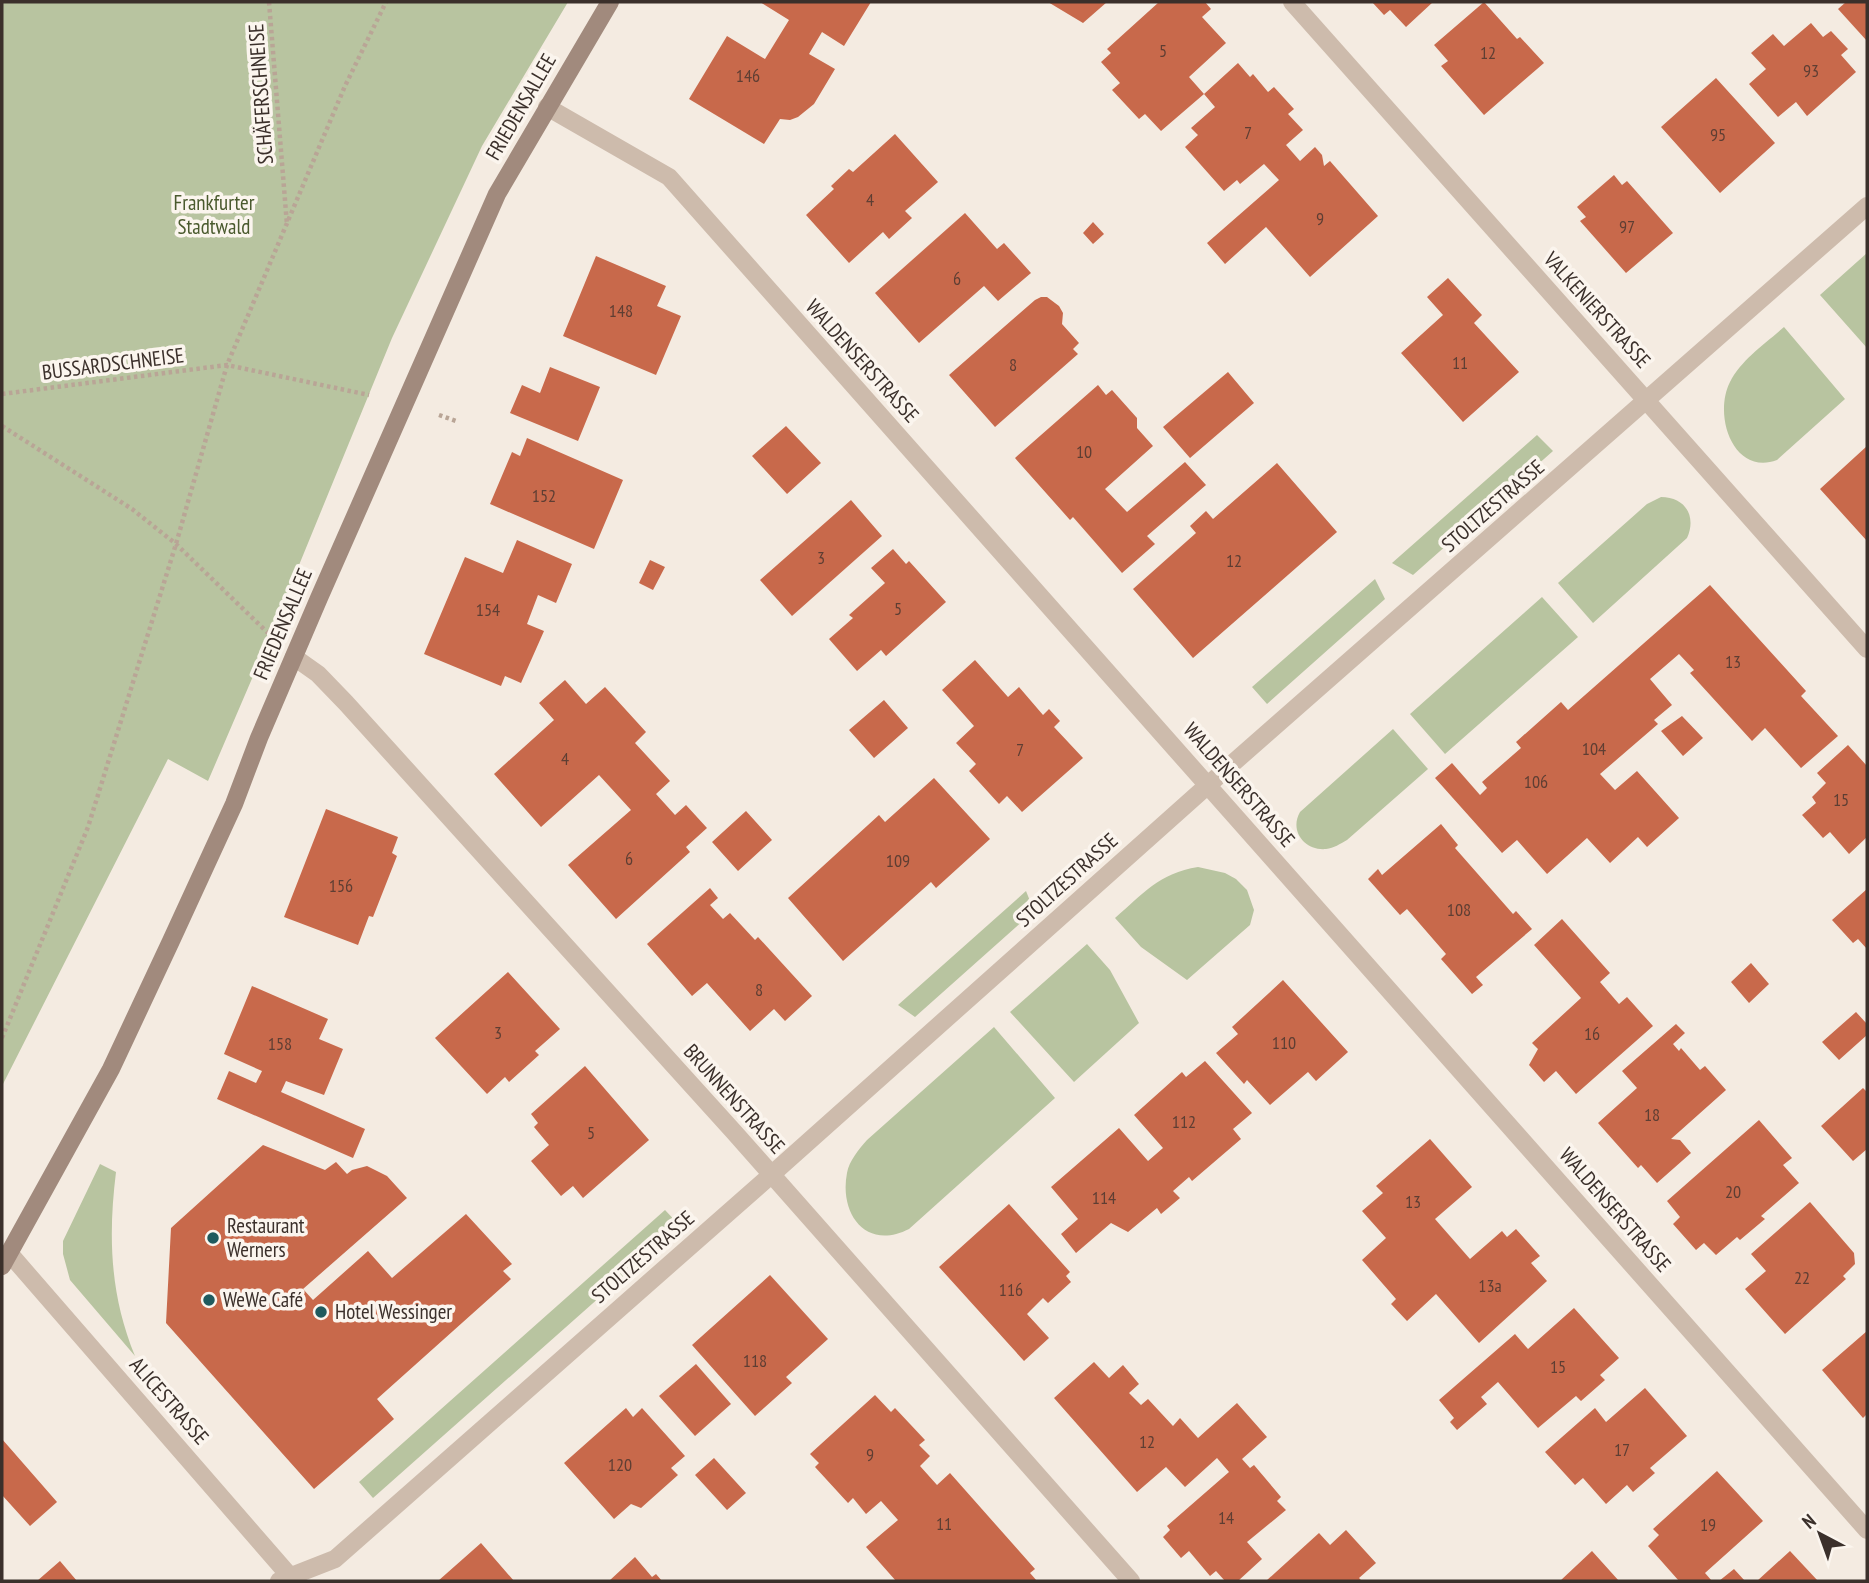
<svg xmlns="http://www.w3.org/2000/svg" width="1869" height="1583" font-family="'PT Sans Narrow',sans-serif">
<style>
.green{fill:#b8c4a0}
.building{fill:#c8694b}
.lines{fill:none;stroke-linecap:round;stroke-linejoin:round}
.path{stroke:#b9a596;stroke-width:4.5;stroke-dasharray:3.5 3.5;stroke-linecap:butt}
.street{stroke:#cdbbac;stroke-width:18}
.secondary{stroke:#a18a7d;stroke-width:18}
.poi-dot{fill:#1f5a5e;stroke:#fbf5ee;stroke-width:2.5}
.labels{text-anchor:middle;stroke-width:7;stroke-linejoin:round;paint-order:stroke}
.number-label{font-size:18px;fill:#5e3e33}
.street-label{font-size:21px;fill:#3b302b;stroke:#fbf5ee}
.park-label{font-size:21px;fill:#4a5a2e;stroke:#fbf5ee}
.poi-label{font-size:21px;fill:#3b302b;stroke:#fbf5ee;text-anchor:start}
</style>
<rect width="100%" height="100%" fill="#f4ebe1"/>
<path class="green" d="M2,2H568L482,146L392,338L263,653L208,781L168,759L2,1086Z
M1867,253V348L1820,295Z
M1784,327L1845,399L1777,460C1733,476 1713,415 1730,382C1741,360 1765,344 1784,327Z
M1537,435L1553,451L1413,575L1392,563Z
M1661,497C1685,497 1697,516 1687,538L1593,623L1558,583L1647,504Z
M1375,579L1385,599L1267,704L1252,687Z
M1542,597L1578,637L1445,754L1410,714Z
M1393,729L1428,769L1347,840C1340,844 1334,848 1326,849C1305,851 1289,831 1300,812Z
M1198,867L1225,873L1236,879L1247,890L1254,910L1250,925L1187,980L1141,947L1115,918C1143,894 1159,873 1198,867Z
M1026,891L1034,911L915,1017L898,1005Z
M1087,944L1110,970L1139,1023L1074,1082L1010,1012Z
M994,1027L1055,1098L909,1229C866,1251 839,1214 847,1173C849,1161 859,1149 867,1140Z
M100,1164L116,1172C108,1237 110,1295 135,1356L70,1280L63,1254V1241Z
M665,1210L680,1226L373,1498L359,1482Z"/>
<path class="building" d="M760,2H871L844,46L822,32L809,54L835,69L814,104L798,117L790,120L780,119L764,144L689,99L727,36L765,59L789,20Z
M1048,2H1107L1083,23Z
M1159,2H1205L1211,9L1202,17L1226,43L1189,77L1204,94L1161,131L1145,114L1139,119L1112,90L1120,83L1101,62L1111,53L1107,49Z
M1372,2H1433L1406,27L1390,10L1384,15Z
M1484,2L1517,39L1520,37L1544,63L1484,115L1441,66L1448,61L1434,45Z
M1846,2H1867V41L1838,9Z
M1811,23L1823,37L1831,31L1848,49L1841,55L1856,72L1807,116L1796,102L1778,117L1749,84L1766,69L1751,53L1773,34L1784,46Z
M1238,63L1250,77L1253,74L1268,92L1274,87L1294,109L1288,114L1303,130L1286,145L1300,161L1315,147L1322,155L1324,166L1330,161L1378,216L1310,277L1266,227L1225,264L1207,243L1279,180L1264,164L1240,184L1237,180L1224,191L1185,147L1198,135L1191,128L1215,107L1204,94Z
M1716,78L1775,143L1720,193L1661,127Z
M895,134L938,182L905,211L912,218L889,239L883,232L849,263L806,215L834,189L831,186L849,169L853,172Z
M1614,175L1622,185L1627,181L1673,233L1626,273L1580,221L1586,217L1577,207Z
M965,213L997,249L1004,243L1031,273L998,301L984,286L919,343L875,293Z
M1093,222L1104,234L1093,244L1083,233Z
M596,256L666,286L657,306L681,316L656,375L563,336Z
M1448,278L1482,315L1474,323L1519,372L1463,422L1401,353L1443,315L1427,297Z
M1041,297H1047L1059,306L1063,313L1062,324L1079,343L1073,349L1078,354L995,427L949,375L1035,300Z
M550,367L600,387L578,441L510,413L522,385L540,393Z
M1228,372L1254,403L1190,458L1163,427Z
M1098,385L1106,395L1112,390L1137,418V428L1153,446L1105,489L1127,512L1185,462L1206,485L1147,536L1155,544L1122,573L1073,517L1070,520L1015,458Z
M786,426L821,463L787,494L752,456Z
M527,438L623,480L594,549L490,504L512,452L520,456Z
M1867,446V541L1820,489Z
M1277,463L1337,532L1193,658L1133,589L1196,533L1190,526L1206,511L1213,519Z
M851,500L882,536L792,616L760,580Z
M517,540L572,564L556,603L538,595L527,624L544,631L521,683L505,676L501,686L424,654L465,557L503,573Z
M893,549L906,564L909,561L946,602L886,656L881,650L857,671L829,639L853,618L849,615L885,583L871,568Z
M650,560L665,567L653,590L639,583Z
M1710,585L1806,691L1801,696L1838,736L1801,768L1765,728L1752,741L1690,673L1694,670L1679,654L1650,679L1672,705L1654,720L1658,724L1600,774L1615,790L1637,771L1679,818L1647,847L1638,837L1610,863L1587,838L1547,874L1517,840L1502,853L1435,778L1452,763L1480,795L1487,788L1482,782L1521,748L1516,742L1561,702L1568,710Z
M975,660L1008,697L1019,687L1043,715L1049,709L1060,721L1054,727L1083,758L1022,812L1007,796L999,804L969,771L976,764L956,743L974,726L942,690Z
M565,680L586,704L605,687L646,732L635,743L670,781L656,794L675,815L686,805L707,828L686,847L690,852L616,919L568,865L631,810L599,775L541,827L494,774L554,720L539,703Z
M884,700L908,728L874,758L849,730Z
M1682,716L1703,738L1683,756L1661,731Z
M1848,745L1867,766V837L1849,854L1830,832L1823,838L1802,815L1816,803L1812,797L1826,783L1817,773Z
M934,778L990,839L936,888L931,882L843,961L788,898L879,815L885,822Z
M326,809L398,837L392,853L397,856L373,917L369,916L358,945L284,917Z
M746,811L772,840L738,871L712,842Z
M1441,824L1458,845L1455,848L1513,914L1516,911L1532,929L1476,977L1483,985L1472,994L1441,959L1446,954L1407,909L1400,915L1368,879L1378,869L1382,875Z
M710,888L718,898L710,905L723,919L730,913L755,940L758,937L812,996L785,1021L774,1009L750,1031L707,983L692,996L647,944Z
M1867,889V949L1858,939L1853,943L1832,920Z
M1562,919L1610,973L1600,982L1619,1004L1627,997L1653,1026L1576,1094L1556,1071L1544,1082L1529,1065L1538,1049L1532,1043L1581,998L1534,945Z
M1751,963L1769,984L1749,1003L1731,982Z
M508,972L560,1029L535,1051L539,1055L509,1082L505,1077L487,1094L435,1038Z
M1283,980L1348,1052L1316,1081L1308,1072L1270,1105L1247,1080L1244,1084L1216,1053L1238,1034L1232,1027Z
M252,986L328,1019L319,1039L343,1049L324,1095L286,1081L281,1092L365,1129L353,1158L217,1099L229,1071L256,1083L262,1071L224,1054Z
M1856,1012L1867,1024V1035L1839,1060L1822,1042Z
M1676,1024L1685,1033L1673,1044L1679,1051L1681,1048L1700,1070L1705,1066L1726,1090L1671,1139L1680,1140L1691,1153L1657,1183L1641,1165L1638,1168L1598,1123L1637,1088L1622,1071Z
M1205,1061L1252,1113L1233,1129L1241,1139L1192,1181L1189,1177L1173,1191L1180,1198L1161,1214L1157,1208L1128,1232L1111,1223L1076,1253L1061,1234L1078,1219L1051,1187L1119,1128L1148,1161L1163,1148L1134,1115L1182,1072L1186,1077Z
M585,1066L649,1140L583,1198L573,1186L561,1196L531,1161L549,1145L534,1127L538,1123L531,1114Z
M1863,1088L1867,1092V1149L1853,1161L1821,1126Z
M1759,1120L1792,1158L1783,1165L1799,1183L1761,1216L1765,1219L1740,1240L1737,1237L1716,1255L1704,1243L1696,1250L1673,1224L1680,1217L1667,1201Z
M1430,1139L1472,1187L1435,1219L1470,1259L1502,1231L1507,1237L1516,1229L1540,1256L1531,1263L1547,1281L1479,1343L1436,1294L1407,1321L1391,1304L1396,1299L1362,1260L1386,1238L1362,1211L1383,1193L1376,1186Z
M263,1145L325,1170L336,1162L347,1174L352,1170L367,1166L387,1176L407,1198L303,1289L313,1300L368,1251L392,1278L466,1214L512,1264L503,1271L511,1279L377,1399L394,1419L314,1489L166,1323L171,1228Z
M1810,1202L1854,1253L1855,1264L1843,1276L1846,1279L1785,1334L1745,1289L1766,1271L1751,1254Z
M1009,1204L1070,1272L1066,1276L1071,1282L1048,1303L1043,1298L1027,1314L1049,1338L1024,1361L939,1267Z
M770,1275L828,1339L786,1377L792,1383L755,1416L692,1345Z
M1574,1308L1619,1358L1600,1375L1605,1380L1581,1401L1576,1396L1538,1428L1498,1382L1481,1397L1487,1404L1457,1430L1450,1422L1454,1418L1439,1400L1515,1334L1528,1349Z
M1867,1331V1414L1863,1418L1822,1370Z
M1094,1362L1109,1378L1123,1365L1139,1384L1129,1393L1141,1405L1148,1399L1173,1426L1180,1418L1198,1438L1237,1403L1267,1437L1242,1459L1250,1468L1254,1465L1281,1497L1277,1501L1286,1510L1247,1542L1262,1559L1238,1581H1225L1216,1571L1210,1576L1189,1551L1181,1558L1163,1537L1170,1530L1167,1526L1229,1472L1217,1458L1185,1487L1166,1467L1137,1492L1054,1398Z
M696,1364L731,1404L695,1436L659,1396Z
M1645,1388L1687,1436L1650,1468L1655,1473L1633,1492L1627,1485L1606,1504L1583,1478L1575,1485L1545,1452L1595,1408L1606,1422Z
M875,1395L891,1412L895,1408L925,1440L919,1445L930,1456L920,1466L937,1485L950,1473L1035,1569L1030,1573L1037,1581H896L866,1547L898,1520L881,1501L866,1514L853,1498L848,1503L815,1467L819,1463L810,1454Z
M626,1408L633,1417L642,1408L685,1456L671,1468L678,1475L641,1508L631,1504L614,1519L564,1463Z
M2,1439L57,1502L30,1526L2,1495Z
M714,1458L746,1493L727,1510L695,1475Z
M1717,1471L1763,1521L1705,1573L1712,1581H1679L1648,1546L1659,1535L1653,1529Z
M1346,1530L1376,1563L1359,1578L1362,1581H1266L1319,1533L1330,1545Z
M481,1543L514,1581H438Z
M1592,1551L1619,1581H1560Z
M1790,1551L1818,1581H1757Z
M635,1557L652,1577L656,1574L662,1581H609Z
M60,1561L77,1581H37Z
M1734,1569L1745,1581H1719Z"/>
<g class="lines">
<path class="path" d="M269,2L287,225
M2,394L227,365L369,395
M439,415L456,421
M2,426L132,509L176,544L268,633
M2,1038L88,827L176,544L227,365L345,86L386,2"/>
<path class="street" d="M1292,2L1867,649
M547,107L669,177L1867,1530
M294,657L318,674L346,703L734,1132L1131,1581
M9,1253L294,1581
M279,1581L335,1559L771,1175L1208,785L1867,206"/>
<path class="secondary" d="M2,1266L111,1069L171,941L234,804L259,738L319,598L497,194L610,2"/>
</g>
<g class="poi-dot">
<circle cx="213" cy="1238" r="7"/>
<circle cx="209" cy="1300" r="7"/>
<circle cx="321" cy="1312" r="7"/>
</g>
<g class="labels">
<g class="number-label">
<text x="1163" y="57">5</text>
<text x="1488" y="59">12</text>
<text x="1811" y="77">93</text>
<text x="748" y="82">146</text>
<text x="1248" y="139">7</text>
<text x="1718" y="141">95</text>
<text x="870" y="206">4</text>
<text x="1320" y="225">9</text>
<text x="1627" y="233">97</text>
<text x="957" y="285">6</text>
<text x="621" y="317">148</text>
<text x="1460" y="369">11</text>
<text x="1013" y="371">8</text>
<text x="1084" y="458">10</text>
<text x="544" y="502">152</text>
<text x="821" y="564">3</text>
<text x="1234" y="567">12</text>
<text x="898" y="615">5</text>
<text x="488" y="616">154</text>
<text x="1733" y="668">13</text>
<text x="1594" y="755">104</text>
<text x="1020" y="756">7</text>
<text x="565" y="765">4</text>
<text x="1536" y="788">106</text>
<text x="1841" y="806">15</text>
<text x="629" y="865">6</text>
<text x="898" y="867">109</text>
<text x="341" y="892">156</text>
<text x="1459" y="916">108</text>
<text x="759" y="996">8</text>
<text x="498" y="1039">3</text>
<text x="1592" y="1040">16</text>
<text x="1284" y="1049">110</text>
<text x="280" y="1050">158</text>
<text x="1652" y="1121">18</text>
<text x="1184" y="1128">112</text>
<text x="591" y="1139">5</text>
<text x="1733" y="1198">20</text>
<text x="1104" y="1204">114</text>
<text x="1413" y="1208">13</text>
<text x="1802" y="1284">22</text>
<text x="1490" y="1292">13a</text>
<text x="1011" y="1296">116</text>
<text x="755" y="1367">118</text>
<text x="1558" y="1373">15</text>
<text x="1147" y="1448">12</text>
<text x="1622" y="1456">17</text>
<text x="870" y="1461">9</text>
<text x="620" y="1471">120</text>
<text x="1226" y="1524">14</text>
<text x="944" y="1530">11</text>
<text x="1708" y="1531">19</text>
</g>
<g class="street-label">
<text transform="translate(261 94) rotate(-94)" y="7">SCHÄFERSCHNEISE</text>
<text transform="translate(521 107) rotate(-60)" y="7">FRIEDENSALLEE</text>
<text transform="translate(1597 310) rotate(48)" y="7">VALKENIERSTRASSE</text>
<text transform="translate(862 361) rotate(48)" y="7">WALDENSERSTRASSE</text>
<text transform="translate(113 364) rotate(-7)" y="7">BUSSARDSCHNEISE</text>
<text transform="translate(1493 506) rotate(-41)" y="7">STOLTZESTRASSE</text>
<text transform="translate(283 624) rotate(-67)" y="7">FRIEDENSALLEE</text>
<text transform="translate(1239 785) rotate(49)" y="7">WALDENSERSTRASSE</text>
<text transform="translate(1067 880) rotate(-42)" y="7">STOLTZESTRASSE</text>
<text transform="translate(734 1099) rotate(48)" y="7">BRUNNENSTRASSE</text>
<text transform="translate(1615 1210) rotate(49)" y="7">WALDENSERSTRASSE</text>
<text transform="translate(643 1257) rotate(-41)" y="7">STOLTZESTRASSE</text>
<text transform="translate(169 1401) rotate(49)" y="7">ALICESTRASSE</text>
</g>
<g class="park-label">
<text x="214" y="210">Frankfurter<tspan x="214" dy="24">Stadtwald</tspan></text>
</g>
<g class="poi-label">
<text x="227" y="1233">Restaurant<tspan x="227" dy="24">Werners</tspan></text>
<text x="223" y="1307">WeWe Café</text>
<text x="335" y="1319">Hotel Wessinger</text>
</g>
</g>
<rect width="1869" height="1583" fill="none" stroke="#3b302b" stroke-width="7"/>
<g transform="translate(1820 1534) rotate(319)" stroke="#fbf5ee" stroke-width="5" paint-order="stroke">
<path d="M0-5L12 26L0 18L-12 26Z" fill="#3b302b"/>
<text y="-10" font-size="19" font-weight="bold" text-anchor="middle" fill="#3b302b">N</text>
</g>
</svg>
